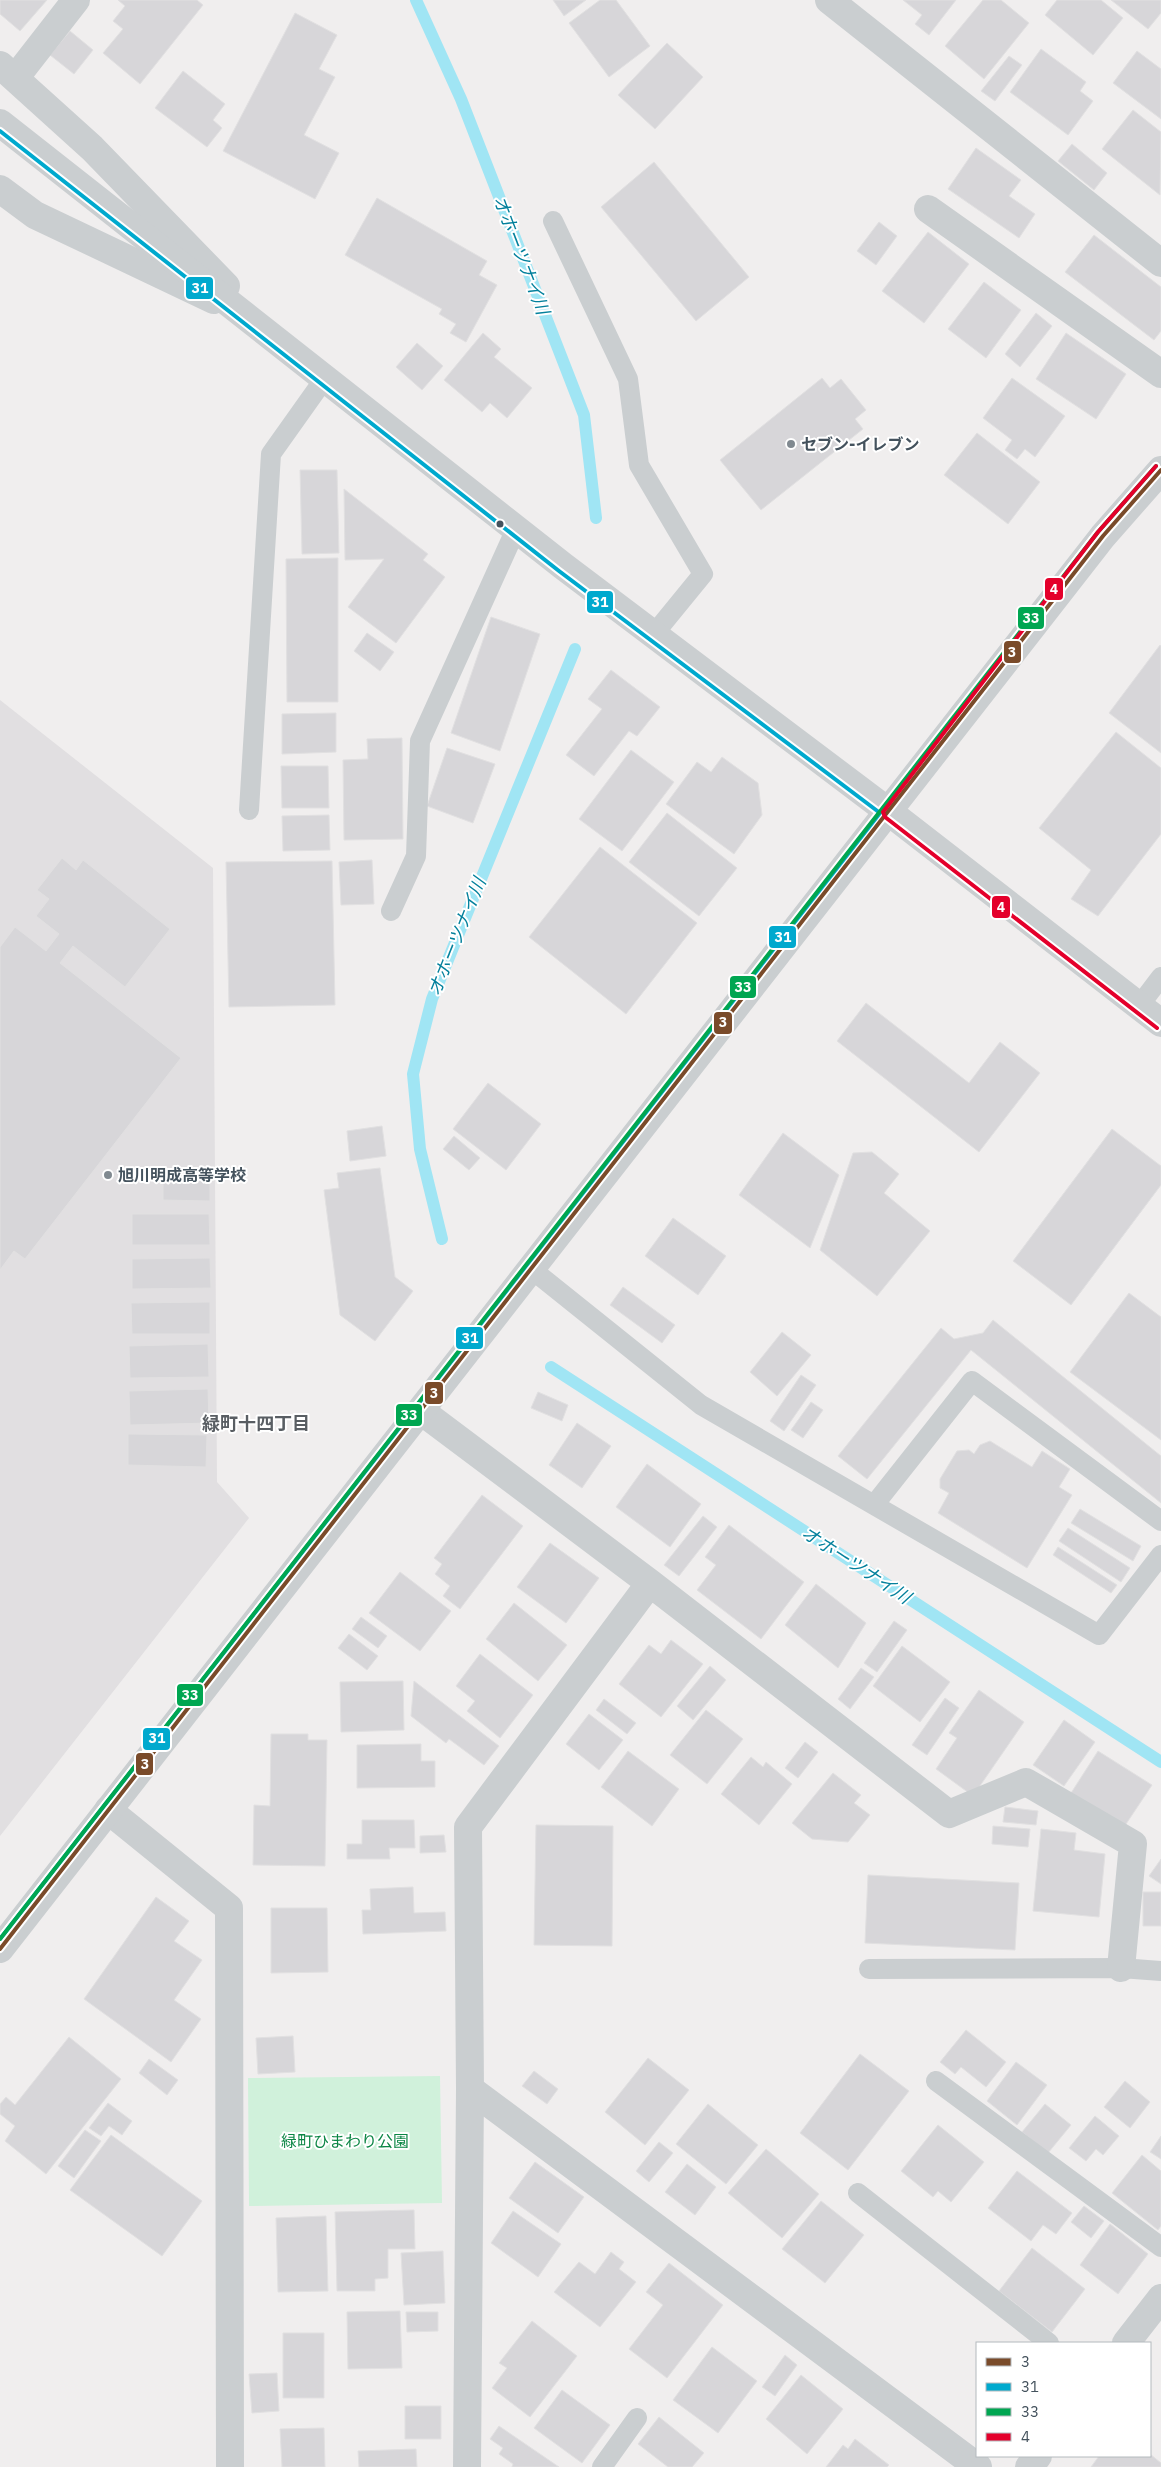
<svg xmlns="http://www.w3.org/2000/svg" width="1161" height="2467" font-family="'IBM Plex Sans','Noto Sans JP',sans-serif">
<style>
.education{fill:#e1dfe1}
.green{fill:#d0f1db}
.lines{fill:none;stroke-linecap:round;stroke-linejoin:round}
.stream{stroke:#a0e5f4;stroke-width:12}
.building{fill:#d7d6d9;stroke:#e1e0e1}
.service{stroke:#caced0;stroke-width:20}
.minor{stroke:#caced0;stroke-width:28}
.tertiary{stroke:#caced0;stroke-width:28}
.bus-1-casing{stroke:#fff;stroke-width:8}
.bus-2-casing{stroke:#fff;stroke-width:8}
.bus-3-casing{stroke:#fff;stroke-width:8}
.bus-4-casing{stroke:#fff;stroke-width:8}
.bus-1{stroke:#7a4b2a;stroke-width:4}
.bus-2{stroke:#00a9ce;stroke-width:4}
.bus-3{stroke:#00a651;stroke-width:4}
.bus-4{stroke:#e4002b;stroke-width:4}
.poi-dot{fill:#808990;stroke:#fff;stroke-width:2}
.bus-dot{fill:#44525d;stroke:#fff;stroke-width:2}
.labels{text-anchor:middle;stroke-width:4;stroke-linejoin:round;paint-order:stroke}
.poi-label{font-size:16px;font-weight:bold;fill:#44525d;stroke:#fff;text-anchor:start}
.park-label{font-size:16px;fill:#0c8645;stroke:#fff}
.water-label{font-size:18px;font-style:italic;fill:#03809c;stroke:#fff}
.neighbourhood-label{font-size:18px;font-weight:bold;fill:#595e63;stroke:#fff}
.line-badge{stroke:#fff;stroke-width:2}
.badge-label{font-size:14px;text-anchor:middle;font-weight:bold;fill:#fff}
</style>
<rect width="100%" height="100%" fill="#f0eeee"/>
<path class="education" d="M0,700L213,868L217,1482L249,1518L0,1836Z"/>
<path class="green" d="M440,2076L442,2203L249,2206L248,2078Z"/>
<g class="lines">
<path class="stream" d="M416,0L461,99L584,415L596,518
M442,1239L420,1149L413,1074L432,999L575,649
M551,1367L1161,1762"/>
</g>
<path class="building" d="M0,0H47L20,31L0,14Z
M118,0H197L203,5L140,84L103,53L123,29L113,21L125,6Z
M553,0H586L564,16Z
M600,0H616L650,46L609,77L569,23Z
M903,0H956L929,35L915,24L922,15Z
M983,0H1001L1029,23L984,79L945,46Z
M1057,0H1101L1123,18L1093,55L1045,15Z
M1111,0H1161V13L1148,29Z
M295,13L337,35L319,69L335,77L304,135L339,153L315,199L223,151Z
M70,31L93,50L74,74L50,55Z
M667,43L703,77L655,129L618,95Z
M1041,49L1086,82L1080,91L1093,101L1068,135L1010,92Z
M1137,51L1161,69V119L1113,83Z
M1009,56L1022,65L995,101L981,91Z
M183,71L225,104L213,120L222,128L207,147L155,108Z
M1133,110L1161,132L1160,195L1102,149Z
M1072,144L1107,173L1094,190L1058,161Z
M976,148L1021,180L1009,196L1035,214L1019,238L948,189Z
M654,162L749,277L696,321L601,207Z
M377,198L487,261L479,275L497,285L466,342L450,333L456,324L439,314L442,309L345,255Z
M879,222L897,236L876,265L857,251Z
M928,232L969,264L924,323L882,291Z
M1094,235L1161,287V331L1154,340L1065,272Z
M984,282L1021,310L986,358L948,329Z
M1036,313L1052,326L1020,367L1005,354Z
M483,333L501,349L494,357L532,388L507,418L490,403L482,412L444,380Z
M1066,333L1126,374L1096,419L1036,379Z
M417,343L443,366L422,390L396,367Z
M822,378L830,388L841,379L866,410L855,419L863,429L761,510L720,460Z
M1012,378L1065,416L1035,457L1025,449L1017,459L1005,450L1012,440L983,418Z
M977,433L1040,482L1008,524L944,475Z
M300,470H337L339,553L302,554Z
M344,489L428,554L423,560L445,577L396,643L348,607L384,559L345,560Z
M338,558V702H287L286,559Z
M491,617L540,634L500,751L451,733Z
M367,633L394,652L380,671L354,651Z
M1160,645L1161,646V753L1109,713Z
M611,670L660,707L637,736L629,731L594,776L566,755L602,709L588,699Z
M336,713V752L282,754V714Z
M1116,732L1161,768V834L1098,916L1071,899L1091,870L1039,828Z
M402,738L403,839L344,840L343,760L368,759L367,739Z
M447,748L495,764L473,823L427,806Z
M631,750L674,782L622,851L579,819Z
M722,757L758,783L762,815L734,854L666,804L697,762L711,772Z
M281,766H328L329,808H282Z
M667,813L737,868L699,916L629,862Z
M329,815L330,850L283,851L282,816Z
M600,847L697,923L626,1014L529,937Z
M62,858L76,870L83,860L170,929L125,987L73,946L60,963L181,1058L25,1259L14,1251L0,1270V947L15,927L46,951L59,934L36,916L49,899L37,890Z
M372,860L374,904L341,905L339,862Z
M332,861L335,1005L229,1007L226,862Z
M866,1003L969,1083L1000,1042L1040,1073L979,1152L837,1041Z
M488,1083L541,1124L506,1170L453,1129Z
M382,1126L386,1156L350,1161L347,1131Z
M1112,1129L1161,1166V1185L1071,1305L1013,1261Z
M783,1133L839,1175L810,1248L739,1195Z
M454,1136L480,1158L469,1170L443,1149Z
M872,1152L899,1174L884,1193L930,1231L877,1296L820,1250L853,1153Z
M380,1168L395,1277L413,1291L375,1341L340,1315L324,1190L339,1188L337,1173Z
M163,1170H210V1201L163,1200Z
M132,1214H209L210,1245H132Z
M673,1218L726,1256L698,1295L645,1256Z
M210,1258L211,1288L132,1289V1259Z
M623,1287L675,1325L662,1343L610,1305Z
M1129,1293L1161,1317V1440L1070,1372Z
M210,1302V1334H132L131,1303Z
M993,1320L1161,1456V1503L971,1350L867,1479L838,1456L941,1328L954,1339L983,1333Z
M782,1332L811,1355L777,1396L750,1372Z
M208,1344L209,1377L130,1378L129,1346Z
M801,1375L816,1385L784,1431L770,1421Z
M208,1389L209,1423L130,1425L129,1391Z
M538,1392L568,1405L562,1421L531,1408Z
M811,1402L823,1410L803,1438L791,1430Z
M577,1423L611,1446L582,1488L549,1465Z
M128,1434L207,1435L206,1467L128,1465Z
M990,1441L1032,1467L1042,1451L1070,1469L1059,1487L1072,1495L1027,1568L938,1513L949,1493L940,1488V1479L957,1451L969,1450L974,1454L980,1445Z
M647,1464L701,1504L670,1547L616,1507Z
M482,1495L523,1526L460,1609L443,1596L450,1586L435,1574L442,1564L434,1558Z
M1080,1509L1141,1546L1133,1561L1071,1523Z
M703,1516L717,1527L679,1576L664,1565Z
M729,1525L804,1582L761,1639L697,1590L716,1565L705,1557Z
M1068,1528L1130,1568L1121,1582L1059,1541Z
M550,1543L599,1578L566,1623L517,1587Z
M1058,1547L1117,1585L1111,1593L1053,1555Z
M400,1572L451,1611L420,1651L369,1613Z
M816,1584L866,1623L838,1668L785,1625Z
M514,1603L567,1645L538,1681L486,1639Z
M361,1617L387,1636L378,1648L352,1629Z
M894,1621L907,1630L877,1672L864,1663Z
M349,1634L378,1656L367,1670L338,1648Z
M671,1640L703,1664L661,1717L619,1684L649,1645L661,1654Z
M902,1646L950,1682L920,1722L873,1686Z
M480,1654L533,1695L500,1738L467,1711L475,1701L456,1686Z
M710,1666L726,1680L693,1720L677,1706Z
M861,1668L874,1677L850,1709L838,1699Z
M403,1681L404,1730L341,1732L340,1682Z
M414,1681L499,1746L484,1765L449,1739L446,1743L411,1716Z
M979,1690L1024,1722L973,1796L936,1769L957,1738L949,1733Z
M945,1698L959,1708L927,1755L912,1745Z
M604,1699L636,1723L627,1734L596,1710Z
M706,1710L743,1739L707,1784L670,1755Z
M589,1714L623,1740L599,1770L566,1744Z
M1064,1720L1095,1742L1064,1786L1033,1765Z
M271,1734H308V1740H327L325,1866L253,1865L254,1805L270,1806Z
M805,1742L818,1752L798,1778L785,1768Z
M421,1744V1761H435V1787L357,1788V1745Z
M628,1751L679,1789L652,1826L601,1787Z
M1098,1751L1152,1785L1124,1827L1071,1793Z
M751,1757L763,1767L766,1762L792,1784L759,1825L721,1794Z
M833,1773L861,1795L854,1803L870,1815L848,1842L812,1839L792,1823Z
M1005,1807L1038,1811L1036,1825L1003,1822Z
M362,1820H414L415,1848H389L390,1859H347V1844H362Z
M536,1825L613,1826L612,1946L534,1945Z
M993,1826L1030,1829L1028,1847L992,1844Z
M1041,1829L1076,1833L1074,1850L1105,1854L1099,1917L1033,1911Z
M444,1835L446,1852L420,1853V1836Z
M1161,1859V1884L1149,1876Z
M868,1875L1019,1883L1015,1950L865,1943Z
M413,1887L414,1913L445,1912L446,1931L363,1934L362,1910H371L370,1889Z
M1143,1892H1161V1926H1143Z
M156,1897L189,1921L174,1941L202,1960L174,2000L201,2019L171,2062L84,1999Z
M271,1908H327L328,1972L271,1973Z
M966,2030L1006,2062L986,2087L961,2067L955,2074L940,2062Z
M293,2036L295,2072L258,2074L256,2038Z
M69,2037L121,2079L46,2174L5,2141L15,2126L0,2114V2104L6,2097L15,2105Z
M860,2054L909,2091L848,2170L800,2133Z
M648,2058L689,2090L645,2145L605,2112Z
M149,2059L178,2080L167,2095L139,2073Z
M1016,2062L1047,2085L1017,2125L987,2101Z
M534,2071L558,2089L547,2104L522,2086Z
M1125,2081L1150,2102L1130,2128L1104,2107Z
M108,2103L132,2121L122,2135L109,2126L101,2136L89,2128Z
M708,2104L758,2145L726,2184L676,2144Z
M1045,2104L1071,2125L1048,2153L1022,2132Z
M1095,2116L1119,2136L1103,2155L1096,2149L1086,2161L1069,2148Z
M938,2125L984,2162L951,2202L938,2191L933,2197L901,2171Z
M85,2130L101,2141L74,2178L58,2166Z
M111,2135L202,2201L162,2256L70,2190Z
M1161,2136V2159L1150,2152Z
M659,2142L673,2153L649,2182L636,2171Z
M766,2149L819,2194L782,2238L728,2193Z
M1142,2155L1161,2171V2226L1158,2230L1112,2193Z
M535,2162L584,2197L558,2233L509,2198Z
M687,2164L716,2187L695,2215L665,2192Z
M1017,2171L1072,2213L1056,2234L1043,2225L1031,2241L988,2208Z
M821,2201L864,2235L825,2283L782,2249Z
M1084,2206L1104,2221L1091,2238L1071,2222Z
M414,2210L415,2249H388V2278L375,2279V2291H337L335,2212Z
M513,2211L561,2244L538,2277L491,2243Z
M326,2216L328,2291L278,2292L276,2218Z
M1110,2224L1148,2254L1118,2294L1080,2265Z
M1032,2248L1085,2289L1052,2332L999,2291Z
M443,2251L445,2303L404,2305L401,2253Z
M611,2252L624,2262L619,2269L636,2282L600,2327L554,2292L579,2262L595,2274Z
M669,2263L723,2305L667,2378L629,2349L663,2305L646,2292Z
M400,2311L402,2368L348,2369L347,2312Z
M406,2312H438V2331L407,2332Z
M532,2321L577,2356L530,2417L492,2388L507,2368L499,2363Z
M283,2333H324V2398H283Z
M712,2347L757,2381L718,2433L673,2400Z
M785,2355L797,2365L775,2396L762,2387Z
M277,2373L279,2411L252,2413L249,2374Z
M801,2375L843,2409L807,2454L766,2419Z
M562,2390L610,2425L582,2463L534,2428Z
M405,2406H441V2439H405Z
M659,2417L704,2453L692,2467H668L638,2444Z
M499,2426L559,2467H512L513,2464L499,2454L503,2448L490,2439Z
M324,2428L325,2467H282L280,2429Z
M855,2439L889,2465L887,2467H826L843,2445L848,2449Z
M416,2449L417,2467H359L358,2451Z
M1150,2454L1161,2463V2467H1091L1099,2456Z"/>
<g class="lines">
<path class="service" d="M553,221L628,379L639,465L703,574L654,634
M249,810L271,454L325,378
M391,911L416,856L420,741L516,529
M1139,1006L1161,977
M530,1268L701,1405L1099,1635L1161,1555
M874,1505L972,1381L1161,1521
M869,1969L1121,1968L1161,1971
M936,2081L1161,2247
M858,2193L1049,2343
M602,2467L637,2418"/>
<path class="minor" d="M829,0L1161,263
M0,65L92,148L226,286L214,300L35,215L0,189
M16,77L76,0
M928,209L1161,374
M421,1411L650,1583L949,1814L1026,1782L1133,1844L1121,1968
M108,1810L229,1908L230,2467
M470,2089L978,2467
M1126,2343L1161,2298
M467,2467L470,2089L468,1827L650,1583
M1029,2467L1038,2456"/>
<path class="tertiary" d="M0,123L563,566L889,812L1161,1023
M0,1949L1103,536L1161,470"/>
<g class="bus-1-casing">
<path id="bus-1" d="M0,1949L1103,536L1161,470"/>
</g>
<g class="bus-2-casing">
<path id="bus-2" d="M0,131L559,571L880,813L0,1939"/>
</g>
<g class="bus-3-casing">
<path id="bus-3" d="M0,1939L1098,532L1156,466"/>
</g>
<g class="bus-4-casing">
<path id="bus-4" d="M1156,466L1098,532L883,812L885,817L1157,1028"/>
</g>
<use href="#bus-1" class="bus-1"/>
<use href="#bus-2" class="bus-2"/>
<use href="#bus-3" class="bus-3"/>
<use href="#bus-4" class="bus-4"/>
</g>
<g class="poi-dot">
<circle cx="791" cy="444" r="5"/>
<circle cx="108" cy="1175" r="5"/>
</g>
<circle class="bus-dot" cx="500" cy="524" r="4.5"/>
<g class="labels">
<g class="poi-label">
<text x="801" y="450">セブン-イレブン</text>
<text x="118" y="1181">旭川明成高等学校</text>
</g>
<g class="park-label">
<text x="345" y="2147">緑町ひまわり公園</text>
</g>
<g class="water-label">
<text transform="translate(521 255) rotate(69)" y="6">オホーツナイ川</text>
<text transform="translate(457 937) rotate(-68)" y="6">オホーツナイ川</text>
<text transform="translate(856 1565) rotate(33)" y="6">オホーツナイ川</text>
</g>
<g class="neighbourhood-label">
<text x="256" y="1430">緑町十四丁目</text>
</g>
</g>
<g class="line-badge">
<rect x="185" y="276" width="29" height="24" rx="5" fill="#00a9ce"/>
<rect x="1044" y="577" width="20" height="24" rx="5" fill="#e4002b"/>
<rect x="586" y="590" width="28" height="24" rx="5" fill="#00a9ce"/>
<rect x="1017" y="606" width="28" height="24" rx="5" fill="#00a651"/>
<rect x="1003" y="640" width="19" height="24" rx="5" fill="#7a4b2a"/>
<rect x="991" y="895" width="20" height="24" rx="5" fill="#e4002b"/>
<rect x="768" y="925" width="29" height="24" rx="5" fill="#00a9ce"/>
<rect x="729" y="975" width="28" height="24" rx="5" fill="#00a651"/>
<rect x="713" y="1011" width="20" height="24" rx="5" fill="#7a4b2a"/>
<rect x="455" y="1326" width="29" height="24" rx="5" fill="#00a9ce"/>
<rect x="424" y="1381" width="20" height="24" rx="5" fill="#7a4b2a"/>
<rect x="395" y="1403" width="28" height="24" rx="5" fill="#00a651"/>
<rect x="176" y="1683" width="28" height="24" rx="5" fill="#00a651"/>
<rect x="142" y="1727" width="29" height="24" rx="5" fill="#00a9ce"/>
<rect x="135" y="1752" width="19" height="24" rx="5" fill="#7a4b2a"/>
</g>
<g class="badge-label">
<text x="200" y="293">31</text>
<text x="1054" y="594">4</text>
<text x="600" y="607">31</text>
<text x="1031" y="623">33</text>
<text x="1012" y="657">3</text>
<text x="1001" y="912">4</text>
<text x="783" y="942">31</text>
<text x="743" y="992">33</text>
<text x="723" y="1027">3</text>
<text x="470" y="1343">31</text>
<text x="434" y="1398">3</text>
<text x="409" y="1420">33</text>
<text x="190" y="1700">33</text>
<text x="157" y="1743">31</text>
<text x="145" y="1769">3</text>
</g>
<rect x="976" y="2342" width="175" height="115" fill="#ffffff" stroke="#b4babe"/>
<rect x="986" y="2358" width="25" height="8" fill="#7a4b2a" stroke="#b4babe"/>
<text x="1021" y="2367" font-size="15" fill="#44525d">3</text>
<rect x="986" y="2383" width="25" height="8" fill="#00a9ce" stroke="#b4babe"/>
<text x="1021" y="2392" font-size="15" fill="#44525d">31</text>
<rect x="986" y="2408" width="25" height="8" fill="#00a651" stroke="#b4babe"/>
<text x="1021" y="2417" font-size="15" fill="#44525d">33</text>
<rect x="986" y="2433" width="25" height="8" fill="#e4002b" stroke="#b4babe"/>
<text x="1021" y="2442" font-size="15" fill="#44525d">4</text>
</svg>
